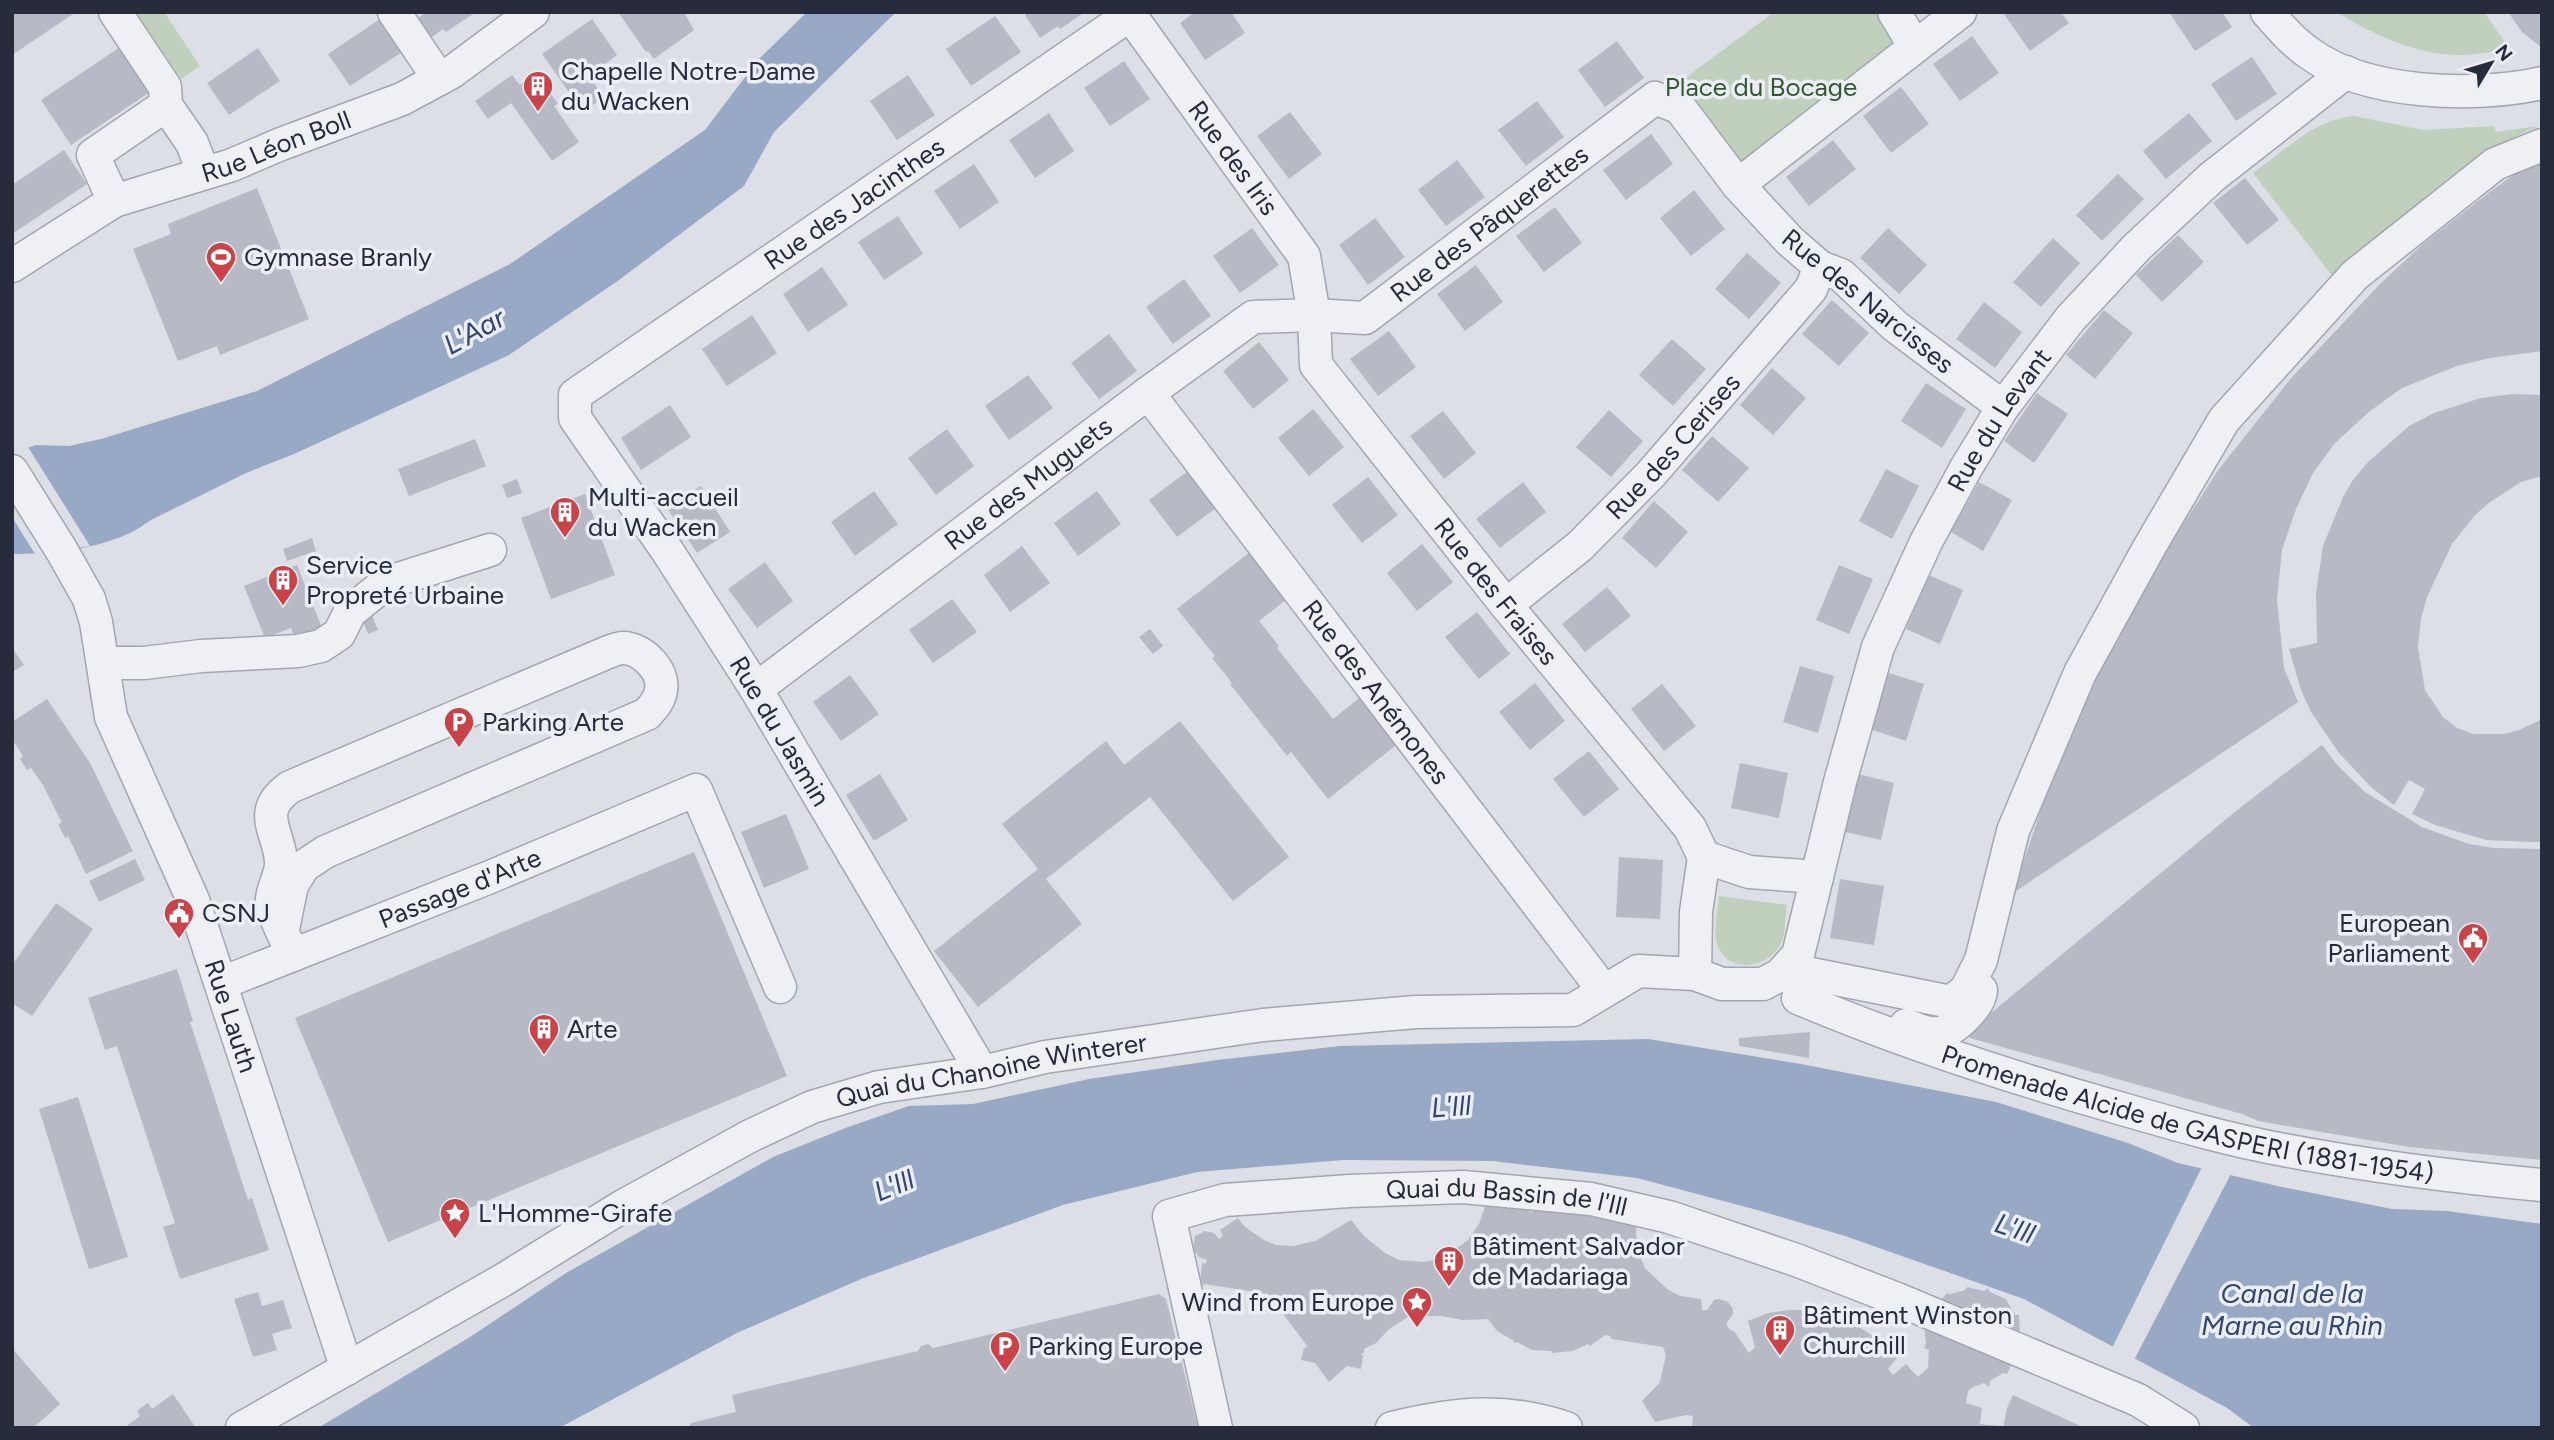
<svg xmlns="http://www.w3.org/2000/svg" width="2554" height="1440" font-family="Figtree,sans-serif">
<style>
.green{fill:#c0d0bd}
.water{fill:#98a9c5}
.pier{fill:#dcdfe6}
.building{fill:#b7bac5}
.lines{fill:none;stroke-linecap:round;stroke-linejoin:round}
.minor-casing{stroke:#a2a6b0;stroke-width:35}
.minor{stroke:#eff0f4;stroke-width:32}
.labels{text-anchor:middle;stroke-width:7;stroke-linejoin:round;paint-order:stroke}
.poi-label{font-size:26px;fill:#262c3c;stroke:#ebeef4;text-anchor:start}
.park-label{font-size:26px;fill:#375734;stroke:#ebeef4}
.street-label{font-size:26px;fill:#262c3c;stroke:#ebeef4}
.water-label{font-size:28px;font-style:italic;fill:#32466e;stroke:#ebeef4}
</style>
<rect width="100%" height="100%" fill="#dcdfe6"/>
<path class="green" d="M136,12H164L200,66L181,79Z
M1774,12H1876L1898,49L1741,166L1680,82Z
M2336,12H2484L2509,48C2498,50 2487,53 2476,54C2427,60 2377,37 2336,12Z
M2354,116L2423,130L2494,126L2496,132L2538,126C2522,134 2505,141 2489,150C2432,185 2384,235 2336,281L2253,173C2284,151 2315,119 2354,116Z
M1719,896L1787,905C1785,917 1786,937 1779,947C1761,973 1721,971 1716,939C1714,926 1718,909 1719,896Z"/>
<path class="water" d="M807,12H896L774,132L744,186L619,280L509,355L294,454L246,473L149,521C116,548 53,554 12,554V453L36,445L69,446L101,439L257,391L510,264L705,130L758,60Z
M1648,1039L1801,1064L1996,1102L2128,1143L2178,1163L2282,1187L2392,1209L2447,1211L2542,1224V1428H2254L2227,1408L2024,1299L1845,1236L1761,1211L1637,1178L1493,1161L1343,1160L1197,1172L1063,1205L861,1279L737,1333L559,1428H318L470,1337L566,1273L773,1157L848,1127L909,1106L973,1104L1089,1079L1217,1060L1340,1046Z"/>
<path class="pier" d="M28,447L90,546L35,554L12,517V453Z
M2203,1165L2232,1172L2133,1362L2111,1350Z"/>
<path class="building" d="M12,12H76L12,55Z
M427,12H476L446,32L443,29L432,37L418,18Z
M618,12H684L694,30L654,59L648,51L646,52Z
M1029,12H1085L1060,29L1058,26L1040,38L1025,15Z
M1195,12H1231L1245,33L1205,60L1180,23Z
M2006,12H2061L2069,23L2030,51L2004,14Z
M2169,12H2222L2232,27L2195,51Z
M2508,12H2542V48L2522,32Z
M995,16L1021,52L971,86L946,49Z
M380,19L402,52L350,86L328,54Z
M592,19L617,55L589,76L604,97L583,112L542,54Z
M1972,36L1999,73L1960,101L1933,64Z
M1617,41L1644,78L1605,107L1578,70Z
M120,47L150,92L71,145L41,100Z
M258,48L280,81L229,115L207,83Z
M2252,57L2277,94L2236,121L2211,84Z
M1124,61L1150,99L1110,126L1084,88Z
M536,73L544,76L541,87L547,97L551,94L558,104L554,106L579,142L552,161L511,103L488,119L475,101L512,75L520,85Z
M908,75L935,115L897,140L870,101Z
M1901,87L1929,124L1891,153L1863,116Z
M1537,101L1564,137L1526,166L1498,130Z
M1290,112L1322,154L1289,179L1257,136Z
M1049,113L1074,151L1035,178L1009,140Z
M2189,113L2212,141L2166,179L2143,151Z
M1651,134L1673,164L1626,200L1603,170Z
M1833,140L1856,169L1809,206L1786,177Z
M64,150L87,184L12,234V185Z
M1457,160L1485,197L1446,226L1418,190Z
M2542,161V351L2490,358L2457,366L2402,388L2370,411L2335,443L2313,473L2296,509L2282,550L2277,599L2284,668L2298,702L2013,893L2050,782L2086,699L2112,644L2154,569L2219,469L2292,377L2380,284L2423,244L2491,191L2512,176Z
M974,164L999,202L960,229L934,191Z
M2118,174L2144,199L2102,241L2076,215Z
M2245,178L2279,220L2247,245L2213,203Z
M257,188L309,319L220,355L217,346L178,361L133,249L171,234L168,224Z
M1694,190L1725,229L1691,256L1660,218Z
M1555,207L1582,243L1544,272L1516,236Z
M898,216L923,254L884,280L858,242Z
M1375,218L1405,257L1368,285L1339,245Z
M1252,228L1279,265L1240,293L1213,256Z
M1888,228L1927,265L1899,294L1860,258Z
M2178,235L2204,262L2162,302L2136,275Z
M2053,238L2080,263L2041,307L2013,282Z
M1747,253L1781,283L1749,319L1715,289Z
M1476,265L1503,302L1465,331L1437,294Z
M822,267L848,305L808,332L783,294Z
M1184,279L1211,316L1173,344L1146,307Z
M1832,300L1869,333L1839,366L1802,334Z
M1984,302L2022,332L1995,368L1956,339Z
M2104,310L2133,333L2095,379L2066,355Z
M752,315L777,353L727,386L702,349Z
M1389,331L1416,367L1378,396L1350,359Z
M1109,334L1137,371L1099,399L1071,363Z
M1672,339L1706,369L1673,406L1639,375Z
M1259,342L1289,380L1253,409L1223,371Z
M1772,368L1806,398L1773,435L1740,405Z
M1028,375L1053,408L1009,440L985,406Z
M1926,383L1966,409L1942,448L1901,421Z
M2037,393L2068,414L2034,463L2004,441Z
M2513,394L2542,395V476L2521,482L2490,502L2475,515L2452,544L2427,597L2421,618L2418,647L2425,690L2443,717L2457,728L2474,734H2504L2519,730L2542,719V842H2530L2486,840L2435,825L2412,814L2425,789L2409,780L2394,805L2372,788L2339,753L2311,712L2301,690L2289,649L2317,643L2316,593L2323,546L2343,497L2353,480L2368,462L2409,426L2434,413L2481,398Z
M670,405L691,437L641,470L621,438Z
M1313,409L1344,447L1309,476L1278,438Z
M1609,410L1643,441L1611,477L1576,447Z
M1443,411L1476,453L1444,479L1410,436Z
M947,429L974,466L936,495L908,458Z
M1712,436L1749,468L1718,502L1682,470Z
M475,439L486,466L409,496L398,469Z
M1886,469L1919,486L1892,539L1859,521Z
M1188,471L1216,508L1177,537L1149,500Z
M1368,477L1398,515L1362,543L1332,505Z
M517,479L522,493L507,498L502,485Z
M1523,482L1546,512L1500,548L1476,519Z
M1979,482L2012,500L1983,551L1951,532Z
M701,486L730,532L697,553L667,508Z
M874,491L898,524L855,556L831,522Z
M1097,491L1121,524L1078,556L1054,523Z
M585,494L615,575L551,599L521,518Z
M1654,501L1688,532L1656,568L1622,538Z
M312,538L316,551L287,561L283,549Z
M1422,544L1453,582L1417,611L1387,573Z
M1022,546L1050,583L1010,612L984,575Z
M1250,552L1287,599L1259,621L1279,646L1277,648L1333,719L1363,695L1400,742L1328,799L1291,752L1287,756L1230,684L1232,683L1212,658L1215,656L1177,609Z
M765,562L793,601L757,628L728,589Z
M297,565L322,628L295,638L291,628L265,638L244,586Z
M1839,565L1873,579L1849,634L1816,620Z
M1929,575L1963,590L1940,644L1906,629Z
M1607,587L1631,616L1585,652L1562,624Z
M952,599L977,632L933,663L909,630Z
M1477,612L1510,654L1479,679L1445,637Z
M371,613L378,630L368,634L361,617Z
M1150,629L1163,646L1153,654L1139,637Z
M12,648L24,665L12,672Z
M1800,666L1834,676L1818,733L1783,722Z
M1889,673L1924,684L1906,741L1870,729Z
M850,675L879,714L841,741L813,702Z
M1535,683L1565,721L1530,750L1499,712Z
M1662,684L1696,726L1664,751L1631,709Z
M47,699L90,763L133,851L86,874L68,836L65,838L58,824L62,823L43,785L31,768L27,770L20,759L23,756L12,739V722Z
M1180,721L1289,857L1233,901L1150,797L1046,879L1082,924L978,1007L934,951L1038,869L1002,824L1106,741L1124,765Z
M2322,745L2338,766L2365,792L2422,827L2469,844L2494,848L2542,849V1160L2409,1147L2258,1121L2242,1114L1970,1038L1969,1031L2241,807Z
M1589,751L1619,789L1584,817L1553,779Z
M1740,763L1788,773L1779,818L1731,808Z
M880,774L908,820L874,841L846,795Z
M1858,774L1894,783L1881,840L1845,832Z
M786,814L809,869L764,888L741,832Z
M694,852L787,1076L388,1242L295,1018Z
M1619,857L1663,860L1660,919L1616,917Z
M135,859L145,880L99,902L89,881Z
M1840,879L1884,886L1874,945L1830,938Z
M56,903L93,929L32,1016L12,1003V965Z
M177,969L193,1021L190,1022L248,1200L252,1198L269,1250L180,1279L163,1227L175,1223L117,1046L105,1050L88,998Z
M1810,1032L1809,1058L1739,1046V1038Z
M78,1097L128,1257L89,1269L39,1109Z
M1489,1195L1511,1200L1531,1212L1539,1209L1585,1212L1593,1218L1615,1211L1637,1215L1636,1234L1640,1256L1645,1268L1667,1289L1680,1296L1701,1299L1702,1310H1707L1714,1300L1719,1299L1728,1302L1733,1309V1314L1726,1324L1730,1330L1734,1331L1749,1353L1755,1347L1748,1321L1768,1313L1789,1310H1817L1846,1318L1880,1341L1897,1358L1888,1369L1893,1375L1906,1364L1918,1377L1928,1368L1929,1350L1924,1348L1926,1343L1924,1326L1936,1306L1947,1293L1951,1294L1965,1290L1967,1287L1984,1291L1988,1288L1990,1292L2006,1299L2015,1315H2019L2020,1334L2014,1359L2007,1374L2003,1373L1990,1381L1989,1387L1984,1383L1973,1387L1968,1391L1966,1403L1982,1408L1980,1424L2002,1426V1428H1692L1693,1416L1686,1415L1655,1422L1642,1401L1660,1382L1666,1355L1663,1347L1612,1339L1610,1336L1605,1335L1590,1346L1588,1344L1573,1351L1552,1353L1551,1351L1532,1350L1517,1342L1514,1343V1341L1497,1331L1488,1319L1462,1320L1442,1316H1428L1416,1312L1389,1329L1376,1343L1364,1349V1353H1361L1363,1356L1361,1369L1347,1366L1329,1382L1315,1363L1301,1360L1304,1348L1307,1347L1305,1343L1268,1294L1204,1284L1201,1287L1200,1285L1202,1263L1205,1264L1207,1260L1199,1257L1193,1249L1195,1236L1205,1231L1214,1233L1219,1239L1223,1236L1220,1230L1238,1218L1245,1227L1264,1240L1276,1245L1293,1246L1315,1241L1351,1220L1364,1236L1385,1253L1399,1260L1424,1262L1443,1258L1468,1240L1479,1224Z
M258,1292L262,1306L283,1300L292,1328L272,1334L277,1350L253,1357L234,1299Z
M1159,1294L1166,1299L1198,1428H688L691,1423L736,1412L732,1395L918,1351L921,1346L928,1344L933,1348Z
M12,1348L60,1404L33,1428H12Z
M173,1394L196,1428H124L140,1416L137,1411L148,1403L152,1409Z
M2013,1395L2074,1423L2085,1428H2003L2007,1408Z"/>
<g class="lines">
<g class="minor-casing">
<g id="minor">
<path d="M115,12L165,87L166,105L192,143L203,172"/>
<path d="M394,12L439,79"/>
<path id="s1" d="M1128,12L1304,256L1314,315L1316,365L1506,605L1690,828L1704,857"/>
<path d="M1894,12L1915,47"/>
<path d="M2267,12C2280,27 2293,42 2309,53C2366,95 2475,98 2542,83"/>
<path d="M1738,185L1960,12"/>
<path d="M114,201L93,155L166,105"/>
<path id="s2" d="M12,266L114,201L232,165L281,144L402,99L452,72L533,12"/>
<path id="s3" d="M1148,393L1604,991"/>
<path id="s4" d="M12,471L62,551L89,599L96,622L111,717L193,900L347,1369"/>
<path id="s5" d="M1506,605L1580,546L1651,474L1811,289L1820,267"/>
<path d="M103,663H144L201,656L298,651L321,646L339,634L350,612L386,583L490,550"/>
<path id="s6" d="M756,689L1148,393L1253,317L1314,315L1365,318L1655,98L1680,108L1738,185L1790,241L1820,267L1841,275L1895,326L2003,407"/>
<path d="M283,929L292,885L304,866L325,852L647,714C653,707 660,700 661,690C665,671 642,648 623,648C618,648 611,651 606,653L290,787C255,812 279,831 281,861C282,874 273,886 272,899C271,914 287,940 293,955"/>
<path d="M1786,969L1951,1002L1966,990L1981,960L2013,831L2080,673L2150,546L2224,420L2355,275L2495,164L2542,145"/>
<path d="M1695,974L1696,912L1704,857L1749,872L1817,877"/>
<path id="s7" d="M222,983L490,877L696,790L780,987"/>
<path id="s8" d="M1798,998C1902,1042 2010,1077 2119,1108C2174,1124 2229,1140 2284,1150C2369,1166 2455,1177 2542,1185"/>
<path d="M1906,1025C1917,1029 1927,1035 1939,1033C1954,1031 1981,1005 1981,990"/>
<path id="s9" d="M982,1072L756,689L668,552L575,418V395L1134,12"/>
<path id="s10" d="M242,1428L503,1280L623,1206L750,1136L812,1107L879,1087L982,1072L1045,1057L1263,1025L1416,1012L1573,1010L1638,971L1695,974L1722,984H1763L1780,975L1798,955L1840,782L1878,647L1926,542L1966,468L2003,407L2070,319L2136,248L2212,177L2346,72"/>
<path id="s11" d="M1216,1428L1169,1216L1225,1200L1349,1191L1463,1187L1591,1199L1669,1217L1796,1260L1897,1299L2138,1400L2183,1428"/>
<path d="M1392,1428C1454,1413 1504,1407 1566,1428"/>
</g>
</g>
<use href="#minor" class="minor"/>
</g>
<defs>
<g id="building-pin" transform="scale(1.575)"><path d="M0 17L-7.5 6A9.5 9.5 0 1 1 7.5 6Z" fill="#c94348" stroke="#ebeef4"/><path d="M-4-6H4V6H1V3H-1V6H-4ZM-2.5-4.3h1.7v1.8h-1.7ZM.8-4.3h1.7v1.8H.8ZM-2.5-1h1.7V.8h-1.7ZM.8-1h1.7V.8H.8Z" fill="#fff"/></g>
<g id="stadium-pin" transform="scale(1.575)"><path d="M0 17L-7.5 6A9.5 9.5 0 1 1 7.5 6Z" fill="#c94348" stroke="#ebeef4"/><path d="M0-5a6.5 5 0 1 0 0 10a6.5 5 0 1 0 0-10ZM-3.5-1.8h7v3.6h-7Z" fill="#fff"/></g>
<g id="parking-pin" transform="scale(1.575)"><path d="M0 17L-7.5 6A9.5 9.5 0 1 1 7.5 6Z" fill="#c94348" stroke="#ebeef4"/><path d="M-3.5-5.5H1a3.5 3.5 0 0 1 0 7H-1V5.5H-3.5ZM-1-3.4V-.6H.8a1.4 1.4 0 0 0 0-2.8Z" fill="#fff"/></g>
<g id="civic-pin" transform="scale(1.575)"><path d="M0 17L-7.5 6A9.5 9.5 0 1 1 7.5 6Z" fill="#c94348" stroke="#ebeef4"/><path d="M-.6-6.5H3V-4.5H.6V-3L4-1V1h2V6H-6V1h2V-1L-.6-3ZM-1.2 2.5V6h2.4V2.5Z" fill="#fff"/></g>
<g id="sight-pin" transform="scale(1.575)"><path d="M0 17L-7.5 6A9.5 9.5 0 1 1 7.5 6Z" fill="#c94348" stroke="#ebeef4"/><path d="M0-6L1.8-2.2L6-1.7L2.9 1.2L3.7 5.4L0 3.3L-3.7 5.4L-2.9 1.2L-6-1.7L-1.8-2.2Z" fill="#fff"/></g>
</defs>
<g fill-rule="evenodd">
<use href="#building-pin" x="538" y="86"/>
<use href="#stadium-pin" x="221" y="257"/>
<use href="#building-pin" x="565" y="512"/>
<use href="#building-pin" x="283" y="580"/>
<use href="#parking-pin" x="459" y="722"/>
<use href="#civic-pin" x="179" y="913"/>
<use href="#civic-pin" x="2473" y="938"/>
<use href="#building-pin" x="544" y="1029"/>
<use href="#sight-pin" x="455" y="1213"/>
<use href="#building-pin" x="1449" y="1261"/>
<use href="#sight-pin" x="1417" y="1302"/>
<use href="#building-pin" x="1780" y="1330"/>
<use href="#parking-pin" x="1005" y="1346"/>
</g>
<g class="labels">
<g class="poi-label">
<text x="561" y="80">Chapelle Notre-Dame<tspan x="561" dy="30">du Wacken</tspan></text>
<text x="244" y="266">Gymnase Branly</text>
<text x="588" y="506">Multi-accueil<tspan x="588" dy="30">du Wacken</tspan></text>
<text x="306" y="574">Service<tspan x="306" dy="30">Propreté Urbaine</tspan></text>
<text x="482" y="731">Parking Arte</text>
<text x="202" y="922">CSNJ</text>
<text x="2450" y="932" text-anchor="end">European<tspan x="2450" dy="30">Parliament</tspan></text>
<text x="567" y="1038">Arte</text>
<text x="478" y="1222">L'Homme-Girafe</text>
<text x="1472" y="1255">Bâtiment Salvador<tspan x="1472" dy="30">de Madariaga</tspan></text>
<text x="1394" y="1311" text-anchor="end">Wind from Europe</text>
<text x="1803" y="1324">Bâtiment Winston<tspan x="1803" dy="30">Churchill</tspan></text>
<text x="1028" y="1355">Parking Europe</text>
</g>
<g class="park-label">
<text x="1761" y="96">Place du Bocage</text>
</g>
<g class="street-label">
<text dy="9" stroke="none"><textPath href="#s2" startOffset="292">Rue Léon Boll</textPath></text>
<text dy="9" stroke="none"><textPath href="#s1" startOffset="180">Rue des Iris</textPath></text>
<text dy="9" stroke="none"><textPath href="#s9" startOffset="1132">Rue des Jacinthes</textPath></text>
<text dy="9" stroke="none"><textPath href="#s6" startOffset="889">Rue des Pâquerettes</textPath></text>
<text transform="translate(1868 301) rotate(39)" y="9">Rue des Narcisses</text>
<text dy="9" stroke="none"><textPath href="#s10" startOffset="2249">Rue du Levant</textPath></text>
<text dy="9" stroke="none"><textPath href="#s5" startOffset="231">Rue des Cerises</textPath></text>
<text dy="9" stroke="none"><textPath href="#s6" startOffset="341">Rue des Muguets</textPath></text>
<text dy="9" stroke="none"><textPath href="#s1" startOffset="700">Rue des Fraises</textPath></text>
<text dy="9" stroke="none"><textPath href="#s3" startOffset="376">Rue des Anémones</textPath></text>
<text transform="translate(780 731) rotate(59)" y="9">Rue du Jasmin</text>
<text dy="9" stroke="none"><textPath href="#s7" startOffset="256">Passage d'Arte</textPath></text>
<text dy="9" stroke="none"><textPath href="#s4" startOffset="592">Rue Lauth</textPath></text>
<text dy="9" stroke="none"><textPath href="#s10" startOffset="838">Quai du Chanoine Winterer</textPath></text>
<text dy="9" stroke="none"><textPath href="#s8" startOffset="408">Promenade Alcide de GASPERI (1881-1954)</textPath></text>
<text dy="9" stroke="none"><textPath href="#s11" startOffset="558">Quai du Bassin de l'Ill</textPath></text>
</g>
<g class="water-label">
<text transform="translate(474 331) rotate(-29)" y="10">L'Aar</text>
<text transform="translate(1451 1106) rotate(-4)" y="10">L'Ill</text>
<text transform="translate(894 1185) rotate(-22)" y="10">L'Ill</text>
<text transform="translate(2015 1228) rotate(19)" y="10">L'Ill</text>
<text x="2292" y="1303">Canal de la<tspan x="2292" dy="32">Marne au Rhin</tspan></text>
</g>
</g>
<rect width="2554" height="1440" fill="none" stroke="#262c3c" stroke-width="28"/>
<g transform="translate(2491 63) rotate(52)" stroke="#ebeef4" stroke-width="5" paint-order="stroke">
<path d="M0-5L12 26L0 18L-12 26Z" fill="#262c3c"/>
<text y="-10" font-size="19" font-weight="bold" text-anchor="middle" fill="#262c3c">N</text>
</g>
</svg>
